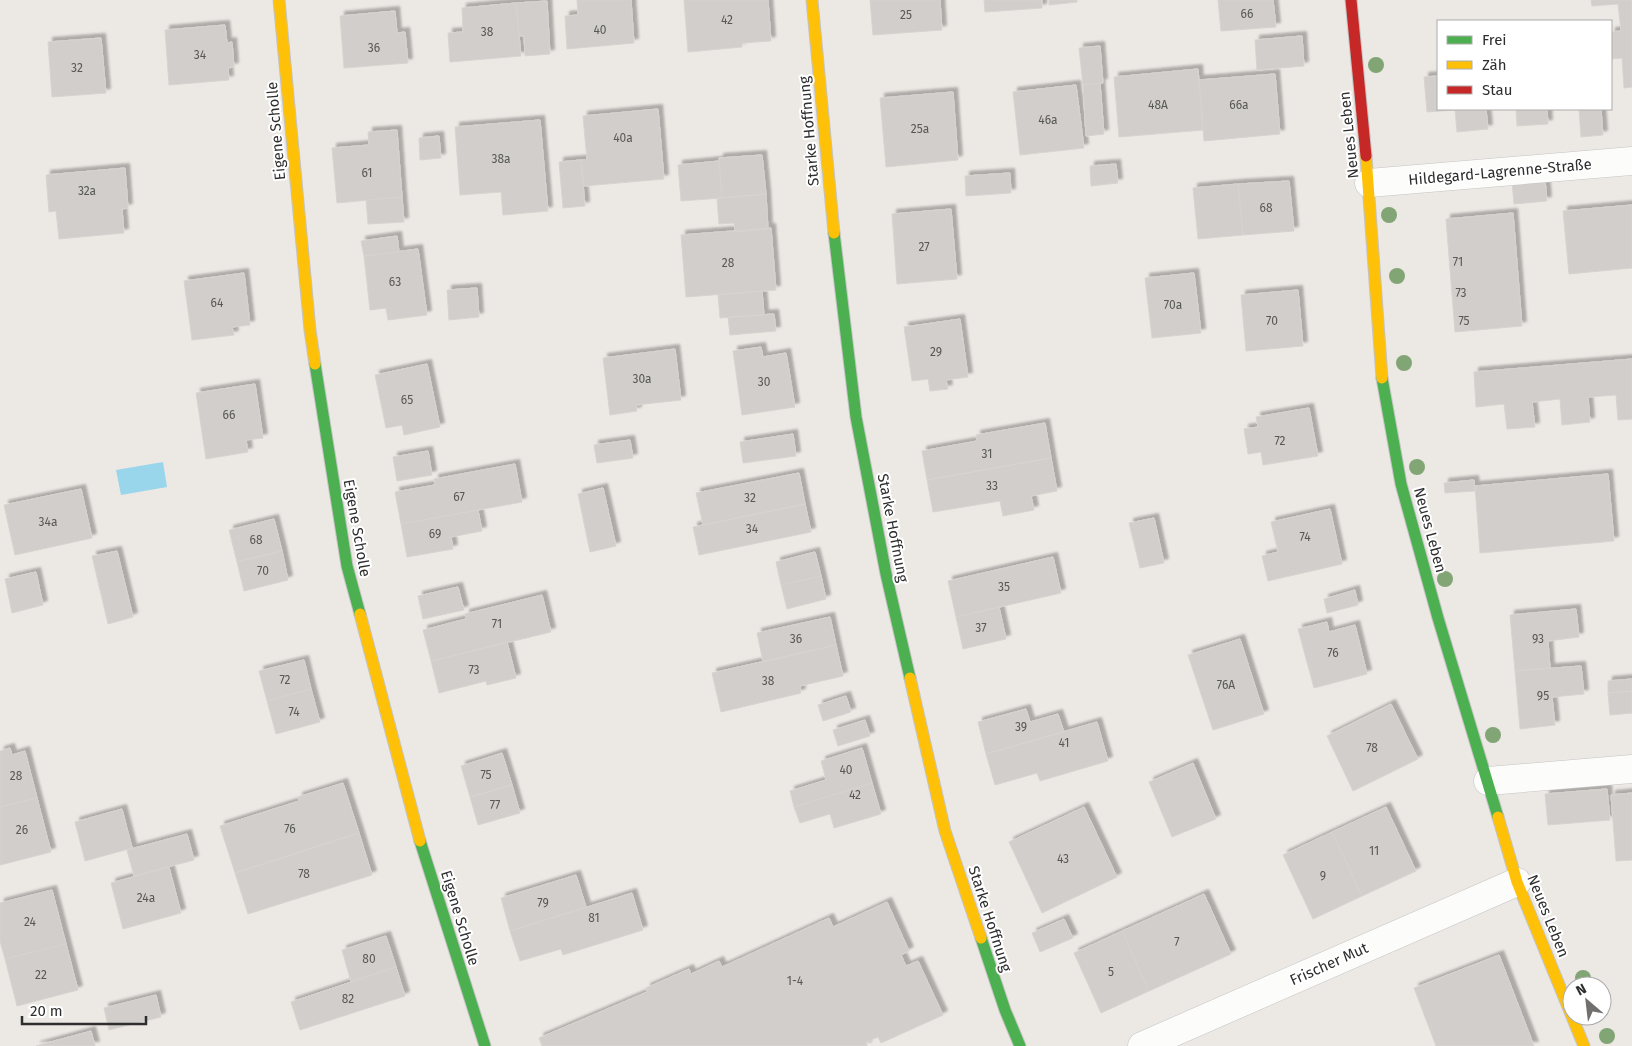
<svg xmlns="http://www.w3.org/2000/svg" width="1632" height="1046" font-family="'Fira Sans',sans-serif">
<style>
.water{fill:#99d6ec}
.building{fill:#d1cecb;stroke:#d7d4d0;filter:url(#shadow)}
.lines{fill:none;stroke-linecap:round;stroke-linejoin:round}
.street-casing{stroke:#c5c4c5;stroke-width:29}
.fast-casing{stroke:#c5c4c5;stroke-width:13}
.slow-casing{stroke:#c5c4c5;stroke-width:13}
.jam-casing{stroke:#c5c4c5;stroke-width:13}
.street{stroke:#fcfcfb;stroke-width:28}
.fast{stroke:#4caf50;stroke-width:11}
.slow{stroke:#ffc107;stroke-width:11}
.jam{stroke:#c62828;stroke-width:11}
.tree{fill:#82a575}
.labels{text-anchor:middle;stroke-width:4;stroke-linejoin:round;paint-order:stroke}
.number-label{font-size:12px;fill:#585857}
.street-label{font-size:15px;fill:#2e2e2e;stroke:#fff}
</style>
<defs>
<filter id="shadow"><feDropShadow dx="4.5" dy="-4.5" stdDeviation="1" flood-color="#0004"/></filter>
</defs>
<rect width="100%" height="100%" fill="#ece8e4"/>
<path class="water" d="M163,462L167,487L121,495L116,470Z"/>
<path class="building" d="M577,0H631L634,43L567,49L565,16L578,15Z
M684,0H768L771,41L742,43V47L688,52Z
M870,0H940L942,30L873,35Z
M984,0H1042V8L985,12Z
M1049,0H1077V2L1049,5Z
M1218,0H1273L1276,27L1221,31Z
M1591,0H1632V87L1624,88L1622,58L1611,59V32L1621,31L1618,4L1592,6Z
M547,1L550,54L525,56L524,36H519L516,3Z
M516,3L521,56L450,62L448,33L463,32L462,8Z
M395,11L397,33L405,32L408,63L344,68L340,16Z
M225,25L227,43L232,42L234,67L228,68L229,80L169,85L165,30Z
M1302,36L1304,66L1257,70L1255,40Z
M101,38L106,93L52,97L48,42Z
M1100,46L1103,83L1083,85L1079,48Z
M1198,69L1203,130L1119,137L1114,77Z
M1275,74L1280,134L1204,141L1199,80Z
M1438,76V109H1486L1488,129L1457,132L1455,110L1427,112L1424,77Z
M1100,83L1104,134L1086,136L1083,85Z
M1076,85L1084,148L1020,155L1013,92Z
M953,92L958,160L886,167L880,98Z
M658,109L664,179L584,186L581,160H587L583,116Z
M1516,109H1547L1548,124L1517,126Z
M1579,109H1601L1603,135L1581,137Z
M540,120L548,211L503,215L501,192L460,195L455,127Z
M397,130L402,197L337,203L332,148L369,145L368,132Z
M439,136L441,158L420,160L419,138Z
M762,155L766,194L722,198L719,158Z
M581,160L585,206L563,208L559,162Z
M719,161L722,198L681,201L678,165Z
M1116,164L1118,183L1091,186L1090,166Z
M125,168L128,208L122,209L124,233L59,239L56,211L49,212L46,175Z
M1010,173L1011,193L966,196L965,176Z
M1545,179L1547,201L1514,204L1512,182Z
M1289,181L1294,231L1243,235L1238,184Z
M1238,184L1243,235L1198,239L1193,188Z
M766,194L768,229L735,232L734,223L719,224L717,198Z
M402,197L404,222L368,224L366,200Z
M1632,205V268L1569,274L1563,211Z
M951,209L957,279L897,284L892,214Z
M1513,213L1522,326L1455,332L1446,219Z
M771,228L776,290L686,297L681,235Z
M397,236L399,252L364,256L361,241Z
M418,249L427,315L388,320L386,308L370,310L364,256Z
M244,273L250,325L232,327L234,335L192,340L184,281Z
M1194,273L1201,333L1152,338L1145,278Z
M477,288L479,317L449,320L447,290Z
M1298,290L1303,346L1246,351L1241,295Z
M762,291L764,315L720,318L718,295Z
M774,314L776,331L730,335L728,317Z
M960,319L968,377L946,380L948,389L930,391L928,379L912,381L904,327Z
M761,347L763,357L786,353L795,407L742,415L733,351Z
M675,349L681,400L636,405L637,411L610,415L603,358Z
M1632,359V419L1618,420L1616,395L1588,397L1590,422L1562,425L1560,399L1532,402L1535,427L1507,429L1504,404L1476,407L1474,372Z
M427,364L440,427L404,435L402,425L386,428L375,375Z
M255,384L263,438L246,440L248,452L206,459L196,393Z
M1309,408L1318,456L1263,465L1261,452L1248,454L1244,429L1258,427L1256,417Z
M1045,423L1051,458L927,480L922,451L977,441L976,435Z
M793,434L796,456L743,463L740,442Z
M630,440L633,458L597,463L594,445Z
M428,451L432,475L397,481L393,457Z
M1051,458L1057,491L1031,496L1034,510L1003,516L1000,501L933,512L927,480Z
M515,464L522,502L401,524L395,492L435,485L434,479Z
M799,473L805,504L703,525L696,493Z
M1608,474L1614,541L1480,553L1475,486Z
M1474,480L1475,491L1445,493L1444,483Z
M603,488L616,546L590,552L578,494Z
M81,489L92,538L15,555L4,505Z
M805,504L811,532L699,555L693,527Z
M1330,509L1342,564L1268,581L1262,556L1278,552L1271,522Z
M478,510L482,531L451,537L453,549L407,557L401,524Z
M1154,518L1164,563L1140,568L1129,523Z
M274,519L282,551L237,562L229,530Z
M117,551L133,617L108,624L92,556Z
M282,551L288,580L244,591L237,562Z
M815,552L821,576L781,585L776,562Z
M1053,557L1061,593L956,617L948,581Z
M36,572L43,605L12,613L5,579Z
M821,576L826,599L787,609L781,585Z
M458,587L464,610L423,619L418,596Z
M1355,590L1358,605L1327,613L1324,599Z
M542,595L551,632L431,661L423,630L466,619L465,614Z
M999,607L1006,639L963,649L956,617Z
M1576,609L1579,637L1548,641L1550,668L1515,671L1510,615Z
M830,617L836,645L763,662L757,633Z
M1327,622L1329,632L1355,625L1367,674L1314,688L1298,629Z
M1240,639L1264,714L1213,730L1188,655Z
M507,642L516,678L487,685L486,681L439,693L431,661Z
M836,645L843,676L800,686L801,693L721,712L712,673Z
M304,660L311,689L267,701L259,671Z
M1581,666L1584,694L1552,697L1555,725L1520,729L1515,671Z
M1632,679V691L1608,693V681Z
M311,689L320,722L276,734L267,701Z
M1632,691V713L1610,715L1608,693Z
M846,696L851,712L823,721L818,705Z
M1391,704L1418,759L1353,791L1327,736Z
M1026,709L1030,722L1058,714L1064,732L986,754L978,722Z
M865,720L870,736L838,746L833,730Z
M1097,722L1108,761L1040,781L1037,773L995,785L986,754Z
M10,748L12,755L25,751L37,798L0,807V751Z
M862,748L872,783L794,807L790,791L826,780L821,761Z
M502,753L512,785L470,797L461,766Z
M1193,763L1216,819L1172,837L1149,782Z
M343,783L359,833L235,873L220,826L299,801L298,797Z
M872,783L881,814L834,828L830,814L800,823L794,807Z
M512,785L520,813L478,825L470,797Z
M1607,789L1610,820L1548,825L1545,794Z
M1632,793V860L1616,861L1611,795Z
M37,798L51,852L0,865V807Z
M1084,807L1117,877L1042,913L1009,842Z
M1386,807L1416,871L1362,896L1332,832Z
M122,809L132,848L85,861L75,822Z
M1332,832L1362,896L1313,919L1283,855Z
M359,833L372,875L248,914L235,873Z
M187,834L194,860L134,876L127,850Z
M169,867L181,913L123,929L111,883Z
M576,875L586,907L510,931L501,898Z
M52,890L66,944L5,959L0,941V903Z
M632,893L643,930L563,955L561,949L520,961L510,931Z
M1204,894L1231,954L1149,991L1122,931Z
M887,902L909,951L901,955L906,966L918,961L943,1015L881,1043L878,1037L866,1042L867,1046H542L539,1038L647,992L646,988L689,969L691,974L719,961L722,967L829,918L833,927Z
M1064,919L1073,938L1040,952L1032,933Z
M1122,931L1149,991L1101,1013L1074,953Z
M386,936L396,967L351,982L342,950Z
M66,944L78,990L17,1006L5,959Z
M1499,955L1534,1046H1436L1414,988Z
M396,967L405,996L300,1030L291,1002Z
M156,995L161,1017L109,1030L104,1008Z
M91,1031L95,1046H36Z"/>
<g class="lines">
<g class="street-casing">
<path id="street" d="M1369,183L1632,161
M1488,781L1632,769
M1142,1046L1517,882"/>
</g>
<g class="fast-casing">
<path id="fast" d="M834,233L856,417L886,574L910,678
M315,364L347,566L360,614
M1382,378L1401,484L1438,618L1498,817
M420,841L485,1046
M981,938L1005,1010L1020,1046"/>
</g>
<g class="slow-casing">
<path id="slow" d="M279,0L310,330L315,364
M812,0L834,233
M1366,156L1382,378
M360,614L420,841
M910,678L945,831L981,938
M1498,817L1517,882L1584,1046"/>
</g>
<g class="jam-casing">
<path id="jam" d="M1351,0L1366,156"/>
</g>
<use href="#street" class="street"/>
<use href="#fast" class="fast"/>
<use href="#slow" class="slow"/>
<use href="#jam" class="jam"/>
</g>
<g class="tree">
<circle cx="1376" cy="65" r="8"/>
<circle cx="1389" cy="215" r="8"/>
<circle cx="1397" cy="276" r="8"/>
<circle cx="1404" cy="363" r="8"/>
<circle cx="1417" cy="467" r="8"/>
<circle cx="1445" cy="579" r="8"/>
<circle cx="1493" cy="735" r="8"/>
<circle cx="1583" cy="978" r="8"/>
<circle cx="1607" cy="1036" r="8"/>
</g>
<g class="labels">
<g class="number-label">
<text x="1247" y="18">66</text>
<text x="906" y="19">25</text>
<text x="727" y="24">42</text>
<text x="600" y="34">40</text>
<text x="487" y="36">38</text>
<text x="374" y="52">36</text>
<text x="200" y="59">34</text>
<text x="77" y="72">32</text>
<text x="1158" y="109">48A</text>
<text x="1239" y="109">66a</text>
<text x="1048" y="124">46a</text>
<text x="920" y="133">25a</text>
<text x="623" y="142">40a</text>
<text x="501" y="163">38a</text>
<text x="367" y="177">61</text>
<text x="87" y="195">32a</text>
<text x="1266" y="212">68</text>
<text x="924" y="251">27</text>
<text x="1458" y="266">71</text>
<text x="728" y="267">28</text>
<text x="395" y="286">63</text>
<text x="1461" y="297">73</text>
<text x="217" y="307">64</text>
<text x="1173" y="309">70a</text>
<text x="1272" y="325">70</text>
<text x="1464" y="325">75</text>
<text x="936" y="356">29</text>
<text x="642" y="383">30a</text>
<text x="764" y="386">30</text>
<text x="407" y="404">65</text>
<text x="229" y="419">66</text>
<text x="1280" y="445">72</text>
<text x="987" y="458">31</text>
<text x="992" y="490">33</text>
<text x="459" y="501">67</text>
<text x="750" y="502">32</text>
<text x="48" y="526">34a</text>
<text x="752" y="533">34</text>
<text x="435" y="538">69</text>
<text x="1305" y="541">74</text>
<text x="256" y="544">68</text>
<text x="263" y="575">70</text>
<text x="1004" y="591">35</text>
<text x="497" y="628">71</text>
<text x="981" y="632">37</text>
<text x="796" y="643">36</text>
<text x="1538" y="643">93</text>
<text x="1333" y="657">76</text>
<text x="474" y="674">73</text>
<text x="285" y="684">72</text>
<text x="768" y="685">38</text>
<text x="1226" y="689">76A</text>
<text x="1543" y="700">95</text>
<text x="294" y="716">74</text>
<text x="1021" y="731">39</text>
<text x="1064" y="747">41</text>
<text x="1372" y="752">78</text>
<text x="846" y="774">40</text>
<text x="486" y="779">75</text>
<text x="16" y="780">28</text>
<text x="855" y="799">42</text>
<text x="495" y="809">77</text>
<text x="290" y="833">76</text>
<text x="22" y="834">26</text>
<text x="1374" y="855">11</text>
<text x="1063" y="863">43</text>
<text x="304" y="878">78</text>
<text x="1323" y="880">9</text>
<text x="146" y="902">24a</text>
<text x="543" y="907">79</text>
<text x="594" y="922">81</text>
<text x="30" y="926">24</text>
<text x="1177" y="946">7</text>
<text x="369" y="963">80</text>
<text x="1111" y="976">5</text>
<text x="41" y="979">22</text>
<text x="795" y="985">1-4</text>
<text x="348" y="1003">82</text>
</g>
<g class="street-label">
<text transform="translate(276 131) rotate(-95)" y="5">Eigene Scholle</text>
<text transform="translate(809 131) rotate(-95)" y="5">Starke Hoffnung</text>
<text transform="translate(1349 135) rotate(-96)" y="5">Neues Leben</text>
<text transform="translate(1500 172) rotate(-5)" y="5">Hildegard-Lagrenne-Straße</text>
<text transform="translate(357 528) rotate(80)" y="5">Eigene Scholle</text>
<text transform="translate(893 528) rotate(79)" y="5">Starke Hoffnung</text>
<text transform="translate(1430 530) rotate(75)" y="5">Neues Leben</text>
<text transform="translate(1548 916) rotate(68)" y="5">Neues Leben</text>
<text transform="translate(460 918) rotate(73)" y="5">Eigene Scholle</text>
<text transform="translate(990 919) rotate(72)" y="5">Starke Hoffnung</text>
<text transform="translate(1329 964) rotate(-24)" y="5">Frischer Mut</text>
</g>
</g>
<rect x="1437" y="20" width="175" height="90" fill="#ffffff" stroke="#ababab"/>
<rect x="1447" y="36" width="25" height="8" fill="#4caf50" stroke="#ababab"/>
<text x="1482" y="45" font-size="15" fill="#2e2e2e">Frei</text>
<rect x="1447" y="61" width="25" height="8" fill="#ffc107" stroke="#ababab"/>
<text x="1482" y="70" font-size="15" fill="#2e2e2e">Zäh</text>
<rect x="1447" y="86" width="25" height="8" fill="#c62828" stroke="#ababab"/>
<text x="1482" y="95" font-size="15" fill="#2e2e2e">Stau</text>
<g transform="translate(1587 1001) rotate(332)"><circle r="24" fill="#ffffff" stroke="#ababab"/>
<path d="M0-4L9 19L0 12L-9 19Z" fill="#706f6e"/>
<text y="-8" font-size="14" font-weight="bold" text-anchor="middle" fill="#2e2e2e">N</text>
</g>
<path d="M22 1016v8h124v-8" fill="none" stroke="#2e2e2e" stroke-width="2.5"/>
<text x="30" y="1016" font-size="15" fill="#2e2e2e" stroke="#ffffff" stroke-width="4" paint-order="stroke">20 m</text>
</svg>
